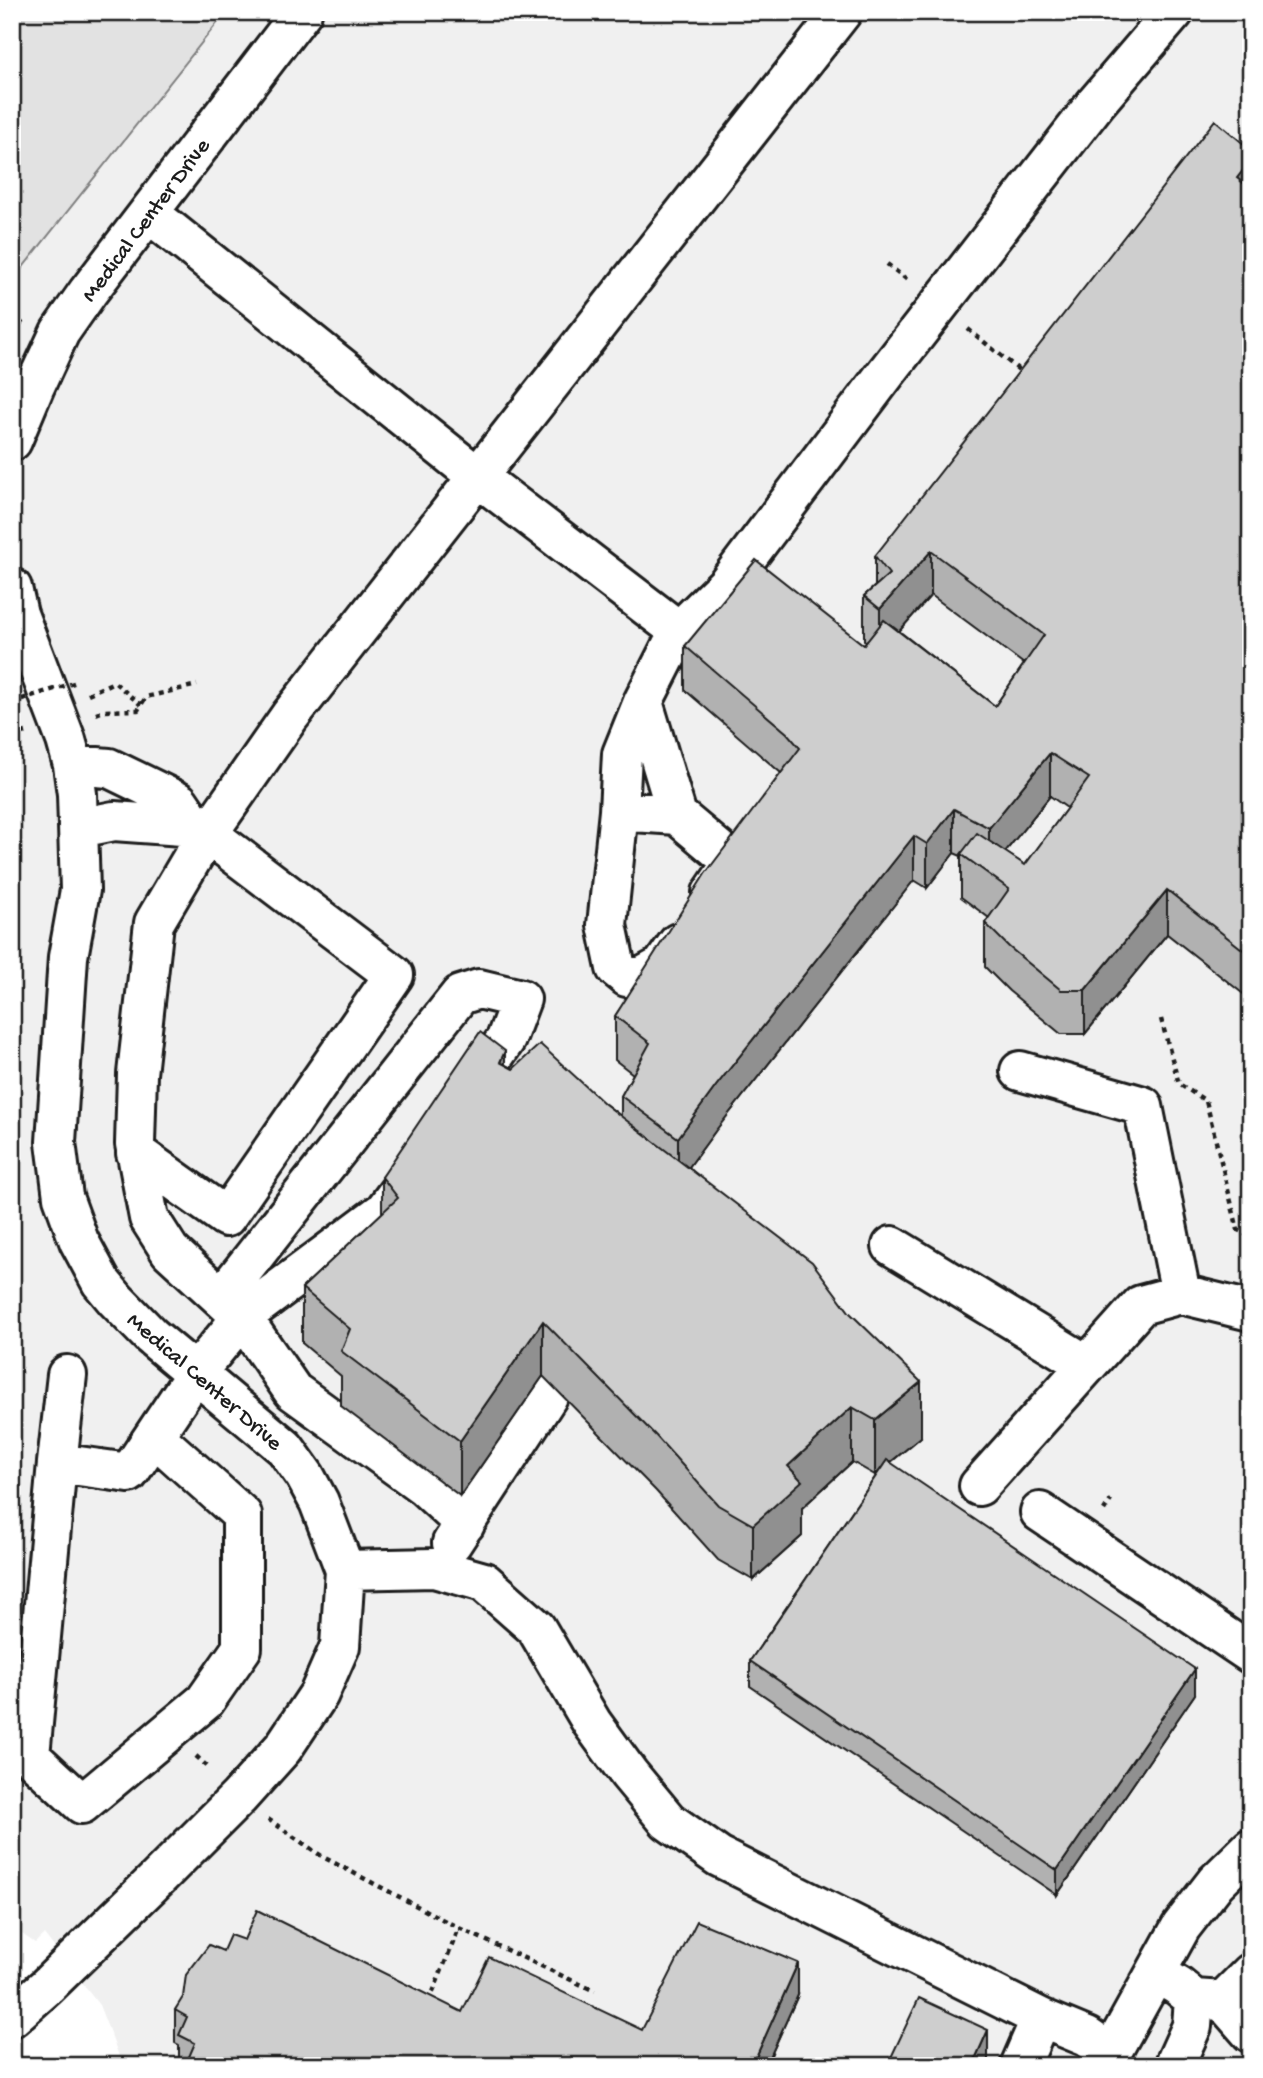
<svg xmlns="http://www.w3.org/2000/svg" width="1263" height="2078" font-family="'Gochi Hand',sans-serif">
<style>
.built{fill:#f0f0f0}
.green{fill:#e2e2e2;stroke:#7f7f7f;stroke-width:2}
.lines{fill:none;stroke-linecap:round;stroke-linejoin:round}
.minor-casing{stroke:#1c1c1c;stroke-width:44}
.path{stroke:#1c1c1c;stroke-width:4.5;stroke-dasharray:5 5;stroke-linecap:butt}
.minor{stroke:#fff;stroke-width:38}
.path-bridge{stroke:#1c1c1c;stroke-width:4.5;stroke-dasharray:5 5;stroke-linecap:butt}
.wall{fill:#b1b1b1;stroke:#1c1c1c;stroke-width:2;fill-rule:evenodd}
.shaded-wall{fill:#909090;stroke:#1c1c1c;stroke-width:2}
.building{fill:#cecece;stroke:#1c1c1c;stroke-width:2}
.labels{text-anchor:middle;stroke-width:7;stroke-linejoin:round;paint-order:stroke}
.street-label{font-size:23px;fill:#1c1c1c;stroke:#fff}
</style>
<rect width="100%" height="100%" fill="#fff"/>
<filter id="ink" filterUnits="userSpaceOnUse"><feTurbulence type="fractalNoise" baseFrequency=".0143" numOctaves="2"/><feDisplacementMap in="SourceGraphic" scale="14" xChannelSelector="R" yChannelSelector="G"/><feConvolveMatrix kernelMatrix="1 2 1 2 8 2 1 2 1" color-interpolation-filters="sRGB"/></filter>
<g filter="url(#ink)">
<path class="built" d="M12,12H1251V2066H123L99,2005L44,1934L35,1943L12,1927Z"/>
<path class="green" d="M12,12H226L12,281Z"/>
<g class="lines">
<g class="minor-casing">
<path id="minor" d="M149,213L478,477L679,631L727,584L886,373L1096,103L1174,12
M12,441L35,386L60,332L88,292L302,12
M12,588L18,614L66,740L73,765L77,794L80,890L68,957L56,1142L63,1197L79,1241L101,1282L116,1300L151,1336L285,1448L305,1476L319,1502L345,1570L340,1646L319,1694L283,1748L239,1797L158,1878L46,1987L12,2017
M643,702L677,815
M73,765L109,768L179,802L196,827
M619,811L677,815L733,862L712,893
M79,828L114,821L196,827L208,834L394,975L226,1217L136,1153
M678,943L662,966L642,977H627L616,968L607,925L619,811L622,754L643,702L679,631
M1020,1071L1143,1106L1181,1294
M413,1172L384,1211L242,1317L293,1391L424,1486L465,1524
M892,1246L1087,1365
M221,1298L460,995L479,989L521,999L506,1039L470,1091
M154,1436L242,1515V1648L205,1701L82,1804L30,1756L57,1463L129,1473L196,1373L242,1317L170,1251L149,1218L135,1144L137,1074L154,923L200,845L290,716L842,12
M57,1463L67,1375
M979,1486L1141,1305L1181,1294L1251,1311
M1040,1512L1251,1654
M452,1543L548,1396
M345,1570L434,1568L484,1582L536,1628L592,1723L629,1774L668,1821L719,1857L1041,2018L1087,2037L1110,2053
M1156,1973L1178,1986L1194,1999L1192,2026L1174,2066
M1194,1999L1223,2001L1251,2033
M1223,2001L1251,1973
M1020,2066L1041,2018
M1104,2066L1181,1927L1216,1882L1251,1848"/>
</g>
<path class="path" d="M12,155L21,148L12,166
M887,264L910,282
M12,316L23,324
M968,329L1024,374
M88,694L114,682L141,705
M96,714L104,711L138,710L146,697L197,685
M12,735L26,732
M1161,1019L1179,1084L1206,1101L1238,1230L1251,1237
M1104,1511L1111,1500
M196,1756L209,1768
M268,1819L323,1857L459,1928L595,1991
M429,2002L459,1928"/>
<use href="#minor" class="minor"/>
<path class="path-bridge" d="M12,702L77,682"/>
</g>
<path class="wall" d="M1251,150V1000L1167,934L1085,1034H1061L1009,991L985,967V923L989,918L961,897V856L954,853L927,888L914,880L716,1130L689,1167L921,1437L890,1463L1195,1694L1057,1895L750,1686V1661L880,1470L875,1475L852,1462L802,1508V1536L753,1580L718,1560L656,1491L543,1376L460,1496L341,1406V1376L302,1343V1288L382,1213V1177L505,1065L513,1069L605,1104L621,1116V1096L633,1074L615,1060V1016L781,773L685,690V646L864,645L867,642L864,640V596L875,586V556ZM931,595L1024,664L995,706L899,631ZM1050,796L1067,808L1025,865L1005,852Z
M223,1951L462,2012L642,2030L798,1995L766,2066H179V2045L175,2043V2010Z"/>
<path class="shaded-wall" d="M1251,160V201L1237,178Z
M931,551V595L880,653V609Z
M1050,753V796L989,872V828Z
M954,809V853L927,888V844Z
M914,836V880L716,1130L678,1182V1138L716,1086Z
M1167,890V934L1085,1034V990Z
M505,1051V1106L500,1062Z
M543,1321V1376L460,1496V1441Z
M921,1382V1437L875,1475V1420Z
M852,1407V1462L802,1508V1536L753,1580V1525L788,1466Z
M1195,1669V1694L1057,1895V1870Z
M798,1963V1995L766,2066H752Z
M988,2030V2063L987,2066H972Z"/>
<path class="building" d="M1215,120L1251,150V160L1237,178L1251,189V956L1167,890L1085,990H1061L1009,947L985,923L1009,889L961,854L977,833L1025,865L1089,778L1050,753L989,828L954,809L927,844L914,836L716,1086L678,1138L621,1096L650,1043L615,1016L705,874L800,748L787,733L685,646L756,560L864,645L884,620L995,706L1044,635L931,551L880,609L864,596L889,574L875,556Z
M1251,172V189L1243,183Z
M480,1032L505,1051L500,1062L513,1069L540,1044L605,1104L812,1262L850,1313L921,1382L875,1420L852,1407L788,1466L802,1481L753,1525L718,1505L656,1436L543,1321L460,1441L341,1351L350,1329L302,1288L398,1198L382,1177Z
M887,1460L1195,1669L1057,1870L750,1661Z
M257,1910L462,2012L489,1957L642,2030L697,1921L798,1963L752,2066H185L195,2043L179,2035L187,2017L175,2010L183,1997L186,1975L209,1945L223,1951L230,1935L244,1940Z
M919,1998L988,2030L972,2066H887Z"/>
</g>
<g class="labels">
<g class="street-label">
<text transform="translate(144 219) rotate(-53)" y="8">Medical Center Drive</text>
<text transform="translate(206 1380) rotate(41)" y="8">Medical Center Drive</text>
</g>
</g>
<rect width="1263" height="2078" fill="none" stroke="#fff" stroke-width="42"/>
<rect x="21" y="21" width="1221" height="2036" fill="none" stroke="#1c1c1c" stroke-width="2.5" filter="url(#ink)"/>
</svg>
